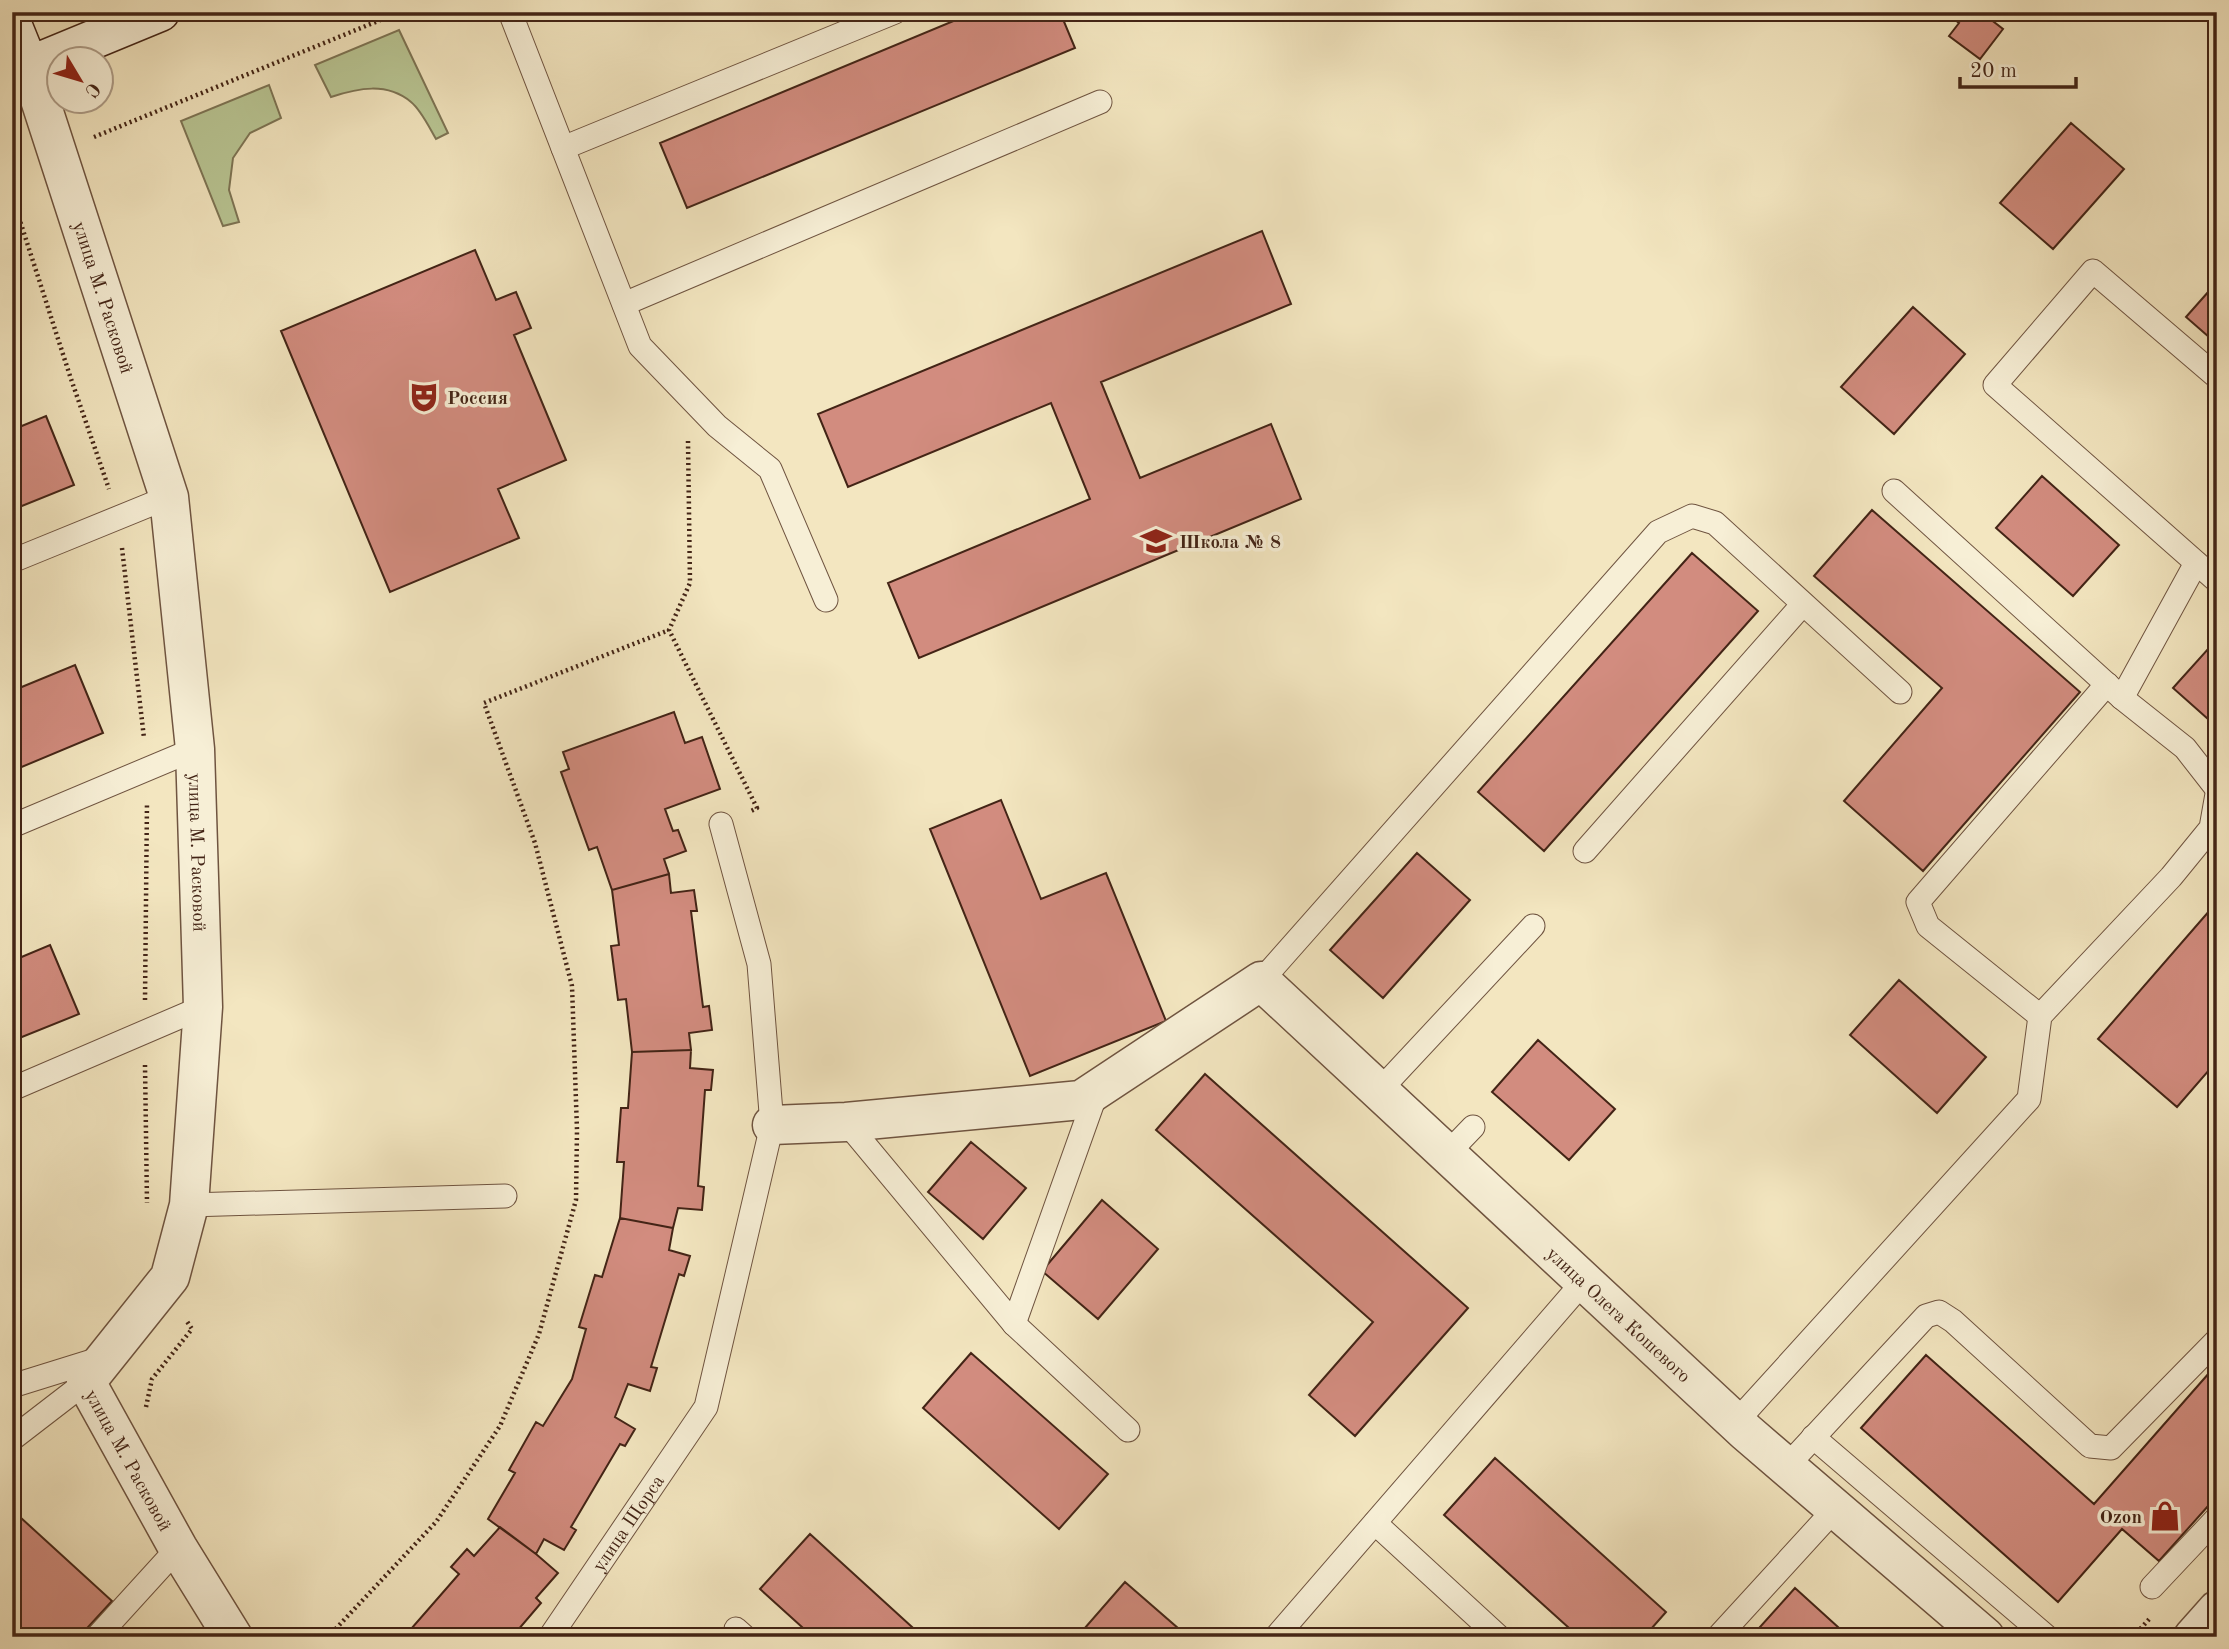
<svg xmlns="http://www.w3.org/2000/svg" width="2229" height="1649" font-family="'Old Standard TT',serif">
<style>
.green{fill:#b9c694;stroke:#7e7555;stroke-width:2}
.building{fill:#d28c7f;stroke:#432416;stroke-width:2}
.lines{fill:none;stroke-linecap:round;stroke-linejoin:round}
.service-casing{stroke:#6f5440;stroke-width:25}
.minor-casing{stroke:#6f5440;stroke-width:41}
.secondary-casing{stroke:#432416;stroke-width:41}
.path{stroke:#432416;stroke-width:4.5;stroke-dasharray:2 3.5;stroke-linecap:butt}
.service{stroke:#f7efd6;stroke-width:23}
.minor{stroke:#f7efd6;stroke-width:38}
.secondary{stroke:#f7efd6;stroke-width:38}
.labels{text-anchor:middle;stroke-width:7;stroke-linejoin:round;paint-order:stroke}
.street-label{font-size:19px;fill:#432416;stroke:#f7efd6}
.poi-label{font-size:19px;font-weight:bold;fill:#432416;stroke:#f7efd6;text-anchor:start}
</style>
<rect width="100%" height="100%" fill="#f3e6c0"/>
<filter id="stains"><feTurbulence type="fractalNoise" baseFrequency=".00286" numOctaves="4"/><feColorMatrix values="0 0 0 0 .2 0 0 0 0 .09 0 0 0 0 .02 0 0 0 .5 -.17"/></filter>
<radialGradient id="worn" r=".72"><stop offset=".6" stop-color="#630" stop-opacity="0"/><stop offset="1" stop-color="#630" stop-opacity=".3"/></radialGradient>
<path class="green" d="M399,30L448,133L436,139C429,127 421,110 411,102C387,82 358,88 331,97L315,65Z
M269,85L281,118L250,133L233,158L229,190L239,222L223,226L181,121Z"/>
<path class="building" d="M975,12H1060L1075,48L687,208L660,143Z
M1945,12H1981L2003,29L1980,59L1949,36L1959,23Z
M2071,123L2124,169L2053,249L2000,203Z
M1262,231L1291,304L1101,382L1140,478L1271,424L1301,499L919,658L888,583L1090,499L1051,403L848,487L818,414Z
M475,250L496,300L516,292L531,328L514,335L566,460L498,489L519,538L390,592L281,331Z
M2217,282V344L2186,317Z
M1913,307L1965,354L1894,434L1841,387Z
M46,416L74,485L12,510V430Z
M2042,476L2119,545L2073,596L1996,528Z
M1872,510L2080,692L1923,871L1844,801L1942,688L1814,576Z
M1692,553L1758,611L1544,851L1478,792Z
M2217,639V727L2173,688Z
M75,665L103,733L12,771V691Z
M674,712L685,743L702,737L720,789L665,809L673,831L678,830L686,851L664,859L669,874L612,890L597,847L589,850L561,772L569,769L563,752Z
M1001,800L1041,899L1106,873L1166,1021L1030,1076L930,829Z
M1417,853L1470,900L1383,998L1330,950Z
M669,874L671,893L694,890L697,911H691L703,1007L709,1006L712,1030L689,1033L691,1050L632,1052L626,999L618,1000L611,946L619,945L612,890Z
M2217,902V1061L2177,1107L2098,1039Z
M50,945L79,1014L12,1041V961Z
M1899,980L1986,1057L1937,1113L1850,1035Z
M1538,1040L1615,1109L1569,1160L1492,1092Z
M691,1050L690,1068L713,1070L711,1090H705L698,1186L704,1187L702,1210L678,1208L673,1228L620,1218L624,1162H617L621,1108H628L632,1052Z
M1205,1074L1468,1308L1355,1436L1309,1395L1373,1322L1156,1130Z
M971,1142L1026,1188L983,1239L928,1192Z
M1102,1200L1158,1249L1098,1319L1042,1271Z
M620,1218L673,1228L669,1250L690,1256L684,1276L679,1274L651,1367L657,1368L650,1391L628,1384L615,1417L635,1429L625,1446L620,1444L571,1527L576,1530L564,1550L544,1539L536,1554L488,1519L515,1473L509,1470L536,1422L543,1426L572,1379L586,1329L579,1327L595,1275L602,1277Z
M971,1353L1108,1474L1059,1529L923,1408Z
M1926,1355L2094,1504L2217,1364V1496L2159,1561L2122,1529L2058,1602L1861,1428Z
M1495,1458L1666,1612L1644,1637H1579L1444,1515Z
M20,1517L112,1601L79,1637H12V1525Z
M500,1527L536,1554L558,1573L536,1598L541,1603L512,1637H404L459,1574L451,1567L467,1549L474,1556Z
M810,1534L923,1637H813L760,1589Z
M1125,1582L1179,1629L1173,1637H1077Z
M1795,1588L1849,1637H1751Z"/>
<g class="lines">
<g class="service-casing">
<g id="service">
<path d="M510,12L640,346L717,426L770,469L826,600"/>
<path d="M563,148L895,12"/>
<path d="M624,304L1100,102"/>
<path d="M2217,377L2093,271L1995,385L2217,581"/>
<path d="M1894,491L2122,698L2185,748L2217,789"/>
<path d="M12,561L169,497"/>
<path d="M2122,698L2196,563"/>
<path d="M12,826L195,749"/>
<path d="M1585,851L1803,604"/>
<path d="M1261,981L1658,532L1692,516L1715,523L1900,692"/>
<path d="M2040,1016L1928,926L1918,902L2107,684"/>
<path d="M12,1089L203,1007"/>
<path d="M1379,1091L1533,926"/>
<path d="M846,1122L1014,1324L1098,1088"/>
<path d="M1447,1154L1473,1127"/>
<path d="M189,1205L505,1196"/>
<path d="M1014,1324L1128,1430"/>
<path d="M12,1386L102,1358"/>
<path d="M1736,1422L2029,1099L2040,1016L2171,877L2211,828L2217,794"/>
<path d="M1813,1437L2047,1637"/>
<path d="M12,1439L86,1382"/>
<path d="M1786,1467L1926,1316L1939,1312L1953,1321L2090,1446L2111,1448L2217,1340"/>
<path d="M1375,1523L1499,1637"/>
<path d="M2152,1587L2217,1518"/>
<path d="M736,1629L745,1637"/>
<path d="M97,1637L178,1548"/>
<path id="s1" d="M550,1637L706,1407L772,1125L759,964L721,824"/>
<path d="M1276,1637L1584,1281"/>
<path d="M1718,1637L1835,1509"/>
</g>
</g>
<g class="minor-casing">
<g id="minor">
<path id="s2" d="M29,66L169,497L195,749L203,1007L189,1205L170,1277L86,1382L178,1548L233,1637"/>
<path id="s3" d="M772,1125L846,1122L1081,1100L1261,981L1746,1432L1985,1637"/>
<path d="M2193,1637L2217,1610"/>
</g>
</g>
<g class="secondary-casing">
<path id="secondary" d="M12,24L29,66
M12,73L160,12"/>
</g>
<path class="path" d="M94,137L400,12
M12,196L70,376L109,489
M688,441L690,583L669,630L757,808L749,812
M122,548L144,738
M145,1000L147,802
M145,1065L147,1203
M146,1407L152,1379L192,1329L186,1320
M328,1637L436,1522L500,1426L539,1334L576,1200L577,1130L572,986L535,843L484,703L669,630
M2133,1637L2151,1617"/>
<use href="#service" class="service"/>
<use href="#minor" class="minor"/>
<use href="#secondary" class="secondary"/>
</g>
<defs>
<g id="theatre-bare" transform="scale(2.415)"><path d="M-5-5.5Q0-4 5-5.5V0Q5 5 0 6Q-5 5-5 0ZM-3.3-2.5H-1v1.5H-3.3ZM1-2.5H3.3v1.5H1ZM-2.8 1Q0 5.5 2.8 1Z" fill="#8f2418" stroke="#f7efd6" stroke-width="2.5" paint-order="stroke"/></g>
<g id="school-bare" transform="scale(2.415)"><path d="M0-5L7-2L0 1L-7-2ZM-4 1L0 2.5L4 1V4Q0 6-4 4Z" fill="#8f2418" stroke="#f7efd6" stroke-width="2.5" paint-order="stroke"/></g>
<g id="shop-bare" transform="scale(2.415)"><path d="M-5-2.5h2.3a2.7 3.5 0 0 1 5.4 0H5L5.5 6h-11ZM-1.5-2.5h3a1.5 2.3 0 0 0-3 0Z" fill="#8f2418" stroke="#f7efd6" stroke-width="2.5" paint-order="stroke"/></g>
</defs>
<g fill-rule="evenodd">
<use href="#theatre-bare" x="424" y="397"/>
<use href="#school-bare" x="1156" y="541"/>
<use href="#shop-bare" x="2165" y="1516"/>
</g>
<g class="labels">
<g class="street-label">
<text dy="7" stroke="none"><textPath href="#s2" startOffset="243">улица М. Расковой</textPath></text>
<text dy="7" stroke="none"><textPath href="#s2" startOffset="810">улица М. Расковой</textPath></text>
<text dy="7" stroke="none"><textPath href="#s3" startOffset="1015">улица Олега Кошевого</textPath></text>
<text dy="7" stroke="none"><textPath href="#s2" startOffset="1461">улица М. Расковой</textPath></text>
<text dy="7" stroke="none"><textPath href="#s1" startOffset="138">улица Щорса</textPath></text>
</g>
<g class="poi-label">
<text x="447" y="404">Россия</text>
<text x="1179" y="548">Школа № 8</text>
<text x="2142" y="1523" text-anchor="end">Ozon</text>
</g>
</g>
<rect width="2229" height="1649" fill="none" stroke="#f3e6c0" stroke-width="42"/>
<rect x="14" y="14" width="2201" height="1621" fill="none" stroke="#432416" stroke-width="3.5"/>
<rect x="21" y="21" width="2187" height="1607" fill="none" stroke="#432416" stroke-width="2"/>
<g transform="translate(80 80) rotate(128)"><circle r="33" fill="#f7efd6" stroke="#af9e89" stroke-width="2"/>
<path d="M0-5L12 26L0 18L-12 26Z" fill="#8f2418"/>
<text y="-10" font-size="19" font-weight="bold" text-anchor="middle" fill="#432416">С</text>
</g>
<path d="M1960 77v10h116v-10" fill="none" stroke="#432416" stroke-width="3.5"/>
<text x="1970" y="77" font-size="21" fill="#432416" stroke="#f7efd6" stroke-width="5" paint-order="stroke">20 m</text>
<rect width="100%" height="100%" filter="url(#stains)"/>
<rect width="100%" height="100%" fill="url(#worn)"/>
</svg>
